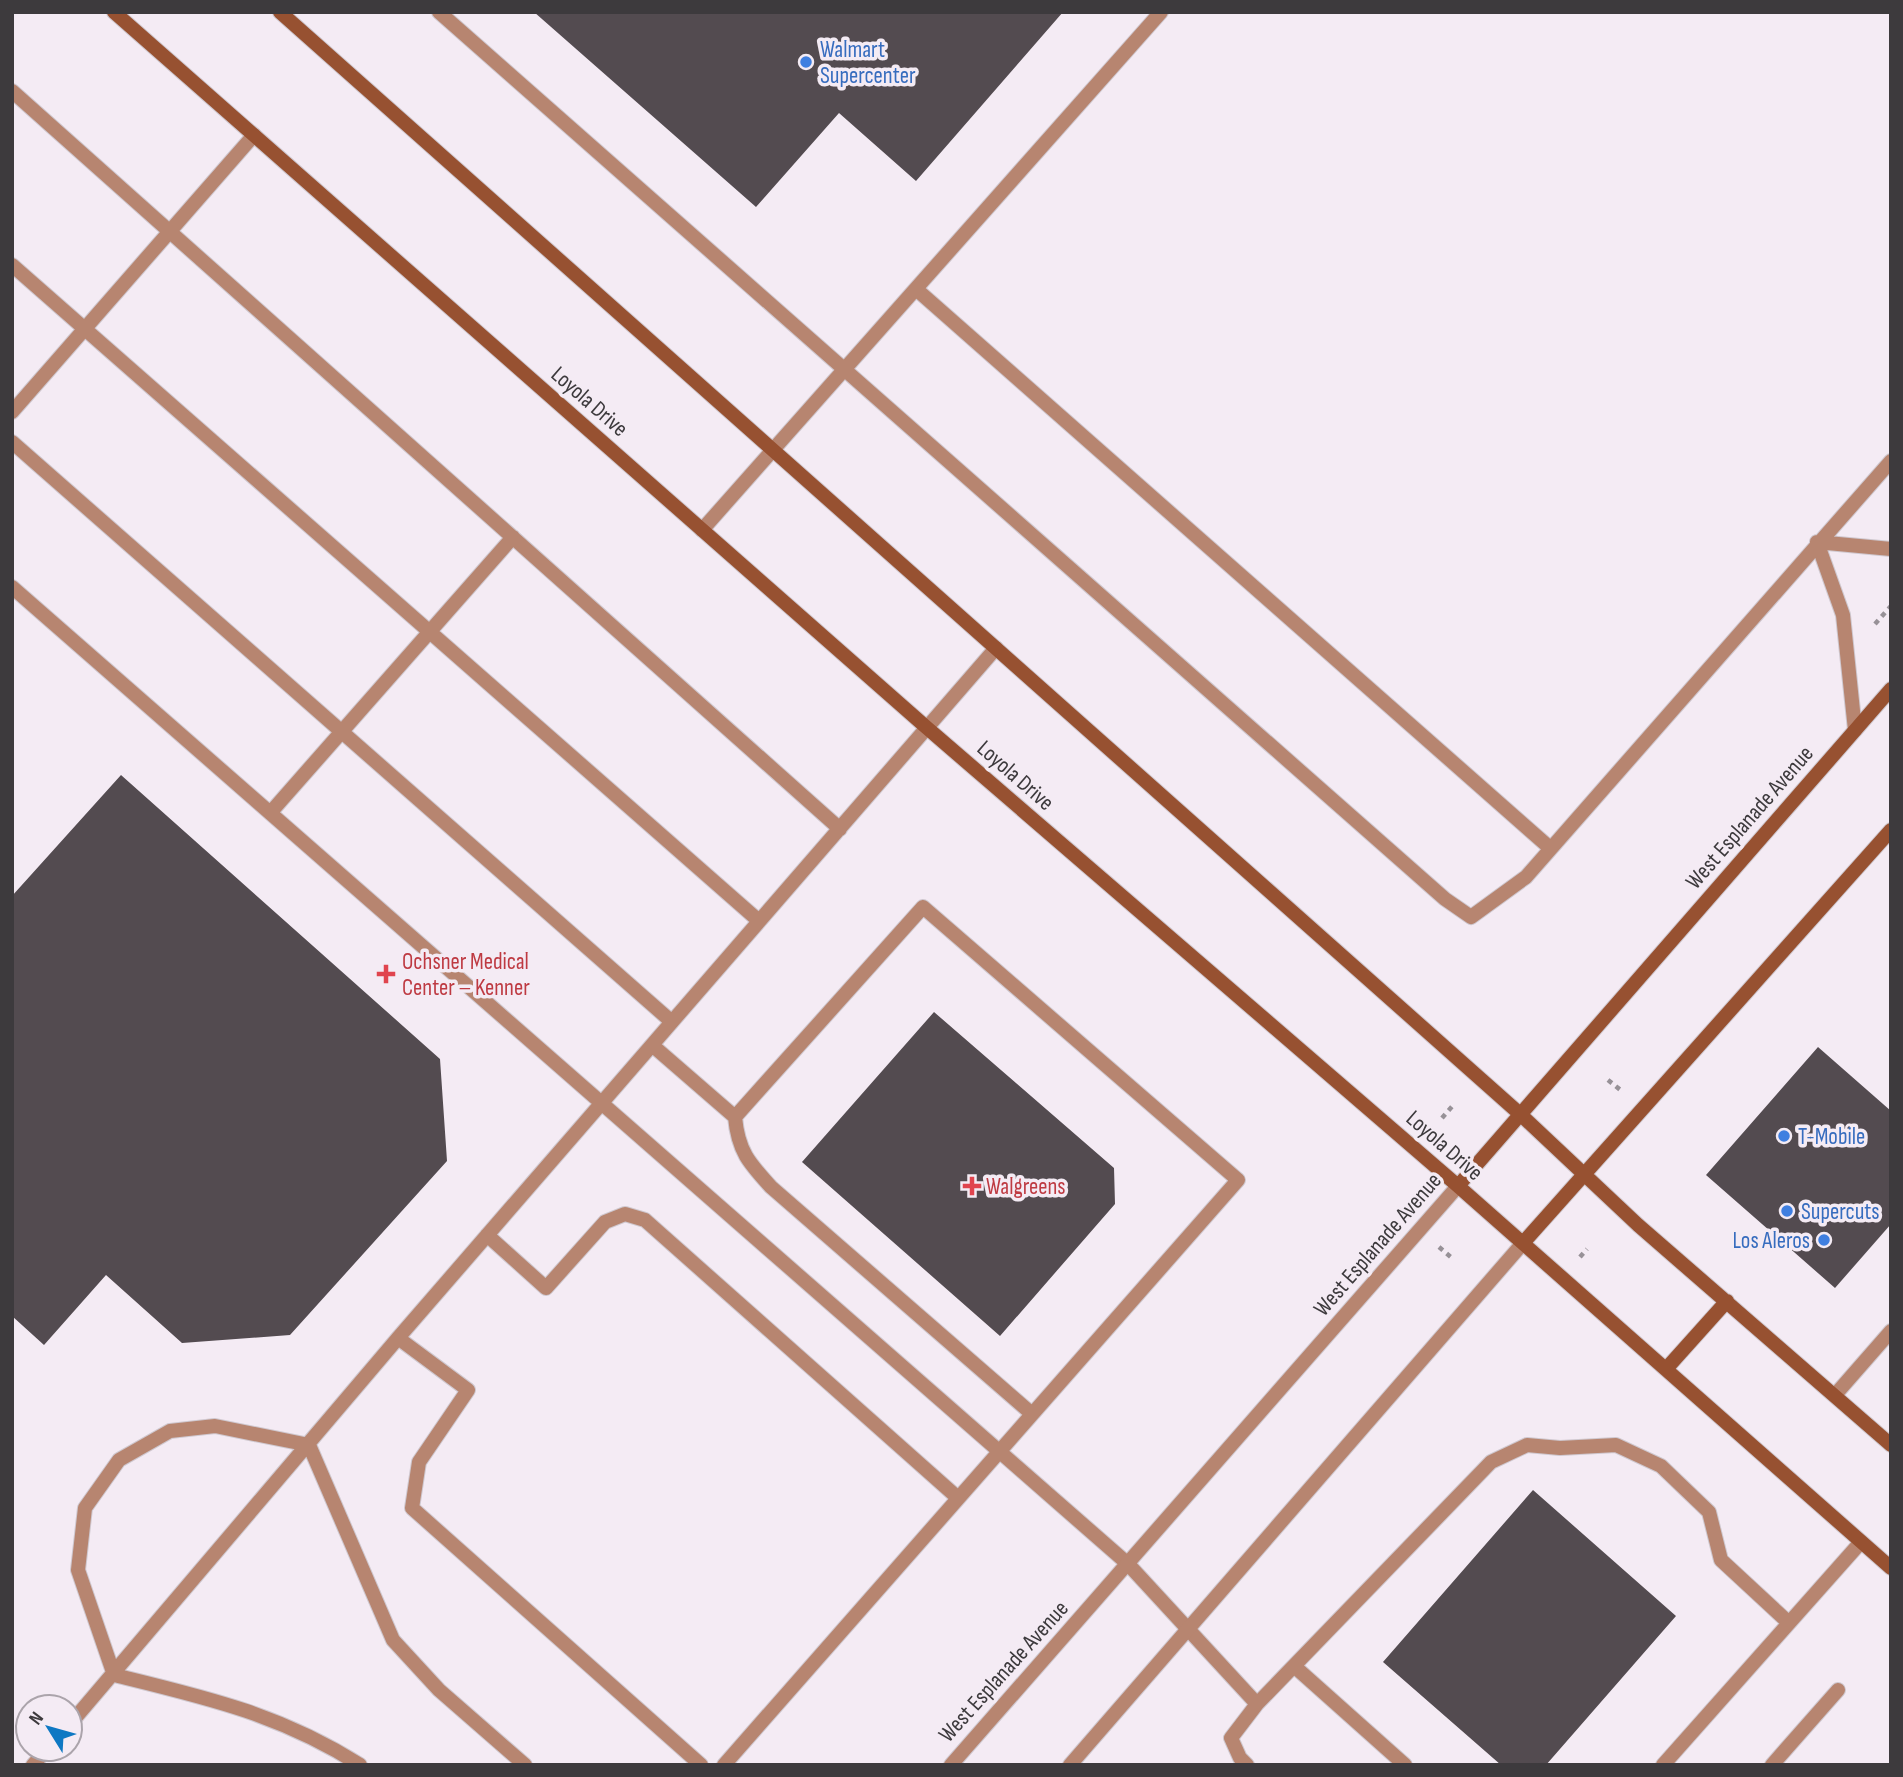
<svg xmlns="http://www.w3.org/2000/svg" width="1903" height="1777" font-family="'Sofia Sans Condensed',sans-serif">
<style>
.building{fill:#534b50}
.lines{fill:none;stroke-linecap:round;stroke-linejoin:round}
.service-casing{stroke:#cfc8cf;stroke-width:16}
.tertiary-casing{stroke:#cfc8cf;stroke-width:16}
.secondary-casing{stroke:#cfc8cf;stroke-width:16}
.path{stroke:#979197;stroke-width:4.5;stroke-dasharray:5 5;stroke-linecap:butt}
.service{stroke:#b78570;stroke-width:14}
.tertiary{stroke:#b78570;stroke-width:14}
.secondary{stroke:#975131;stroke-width:14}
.shop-dot{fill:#3f7fe0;stroke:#f4ebf4;stroke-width:2.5}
.health-dot{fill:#e0444e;stroke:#f4ebf4;stroke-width:2.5}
.labels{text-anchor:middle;stroke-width:7;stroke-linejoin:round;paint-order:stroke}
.shop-label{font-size:23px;fill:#366cbe;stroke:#f4ebf4;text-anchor:start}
.street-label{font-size:23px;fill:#3d3a3d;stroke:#f4ebf4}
.health-label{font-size:23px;fill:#be3a42;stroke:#f4ebf4;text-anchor:start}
</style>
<rect width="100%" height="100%" fill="#f4ebf4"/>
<path class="building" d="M534,12H1063L916,181L839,113L756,207Z
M121,775L440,1059L447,1161L290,1335L182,1343L106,1275L44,1345L12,1316V896Z
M934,1012L1114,1168L1115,1204L1000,1336L802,1162Z
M1818,1047L1891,1111V1224L1835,1288L1706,1175Z
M1533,1490L1676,1616L1546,1765H1501L1383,1662Z"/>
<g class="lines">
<g class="service-casing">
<path id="service" d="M439,12L1445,899L1471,917L1526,877L1891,461
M12,91L840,829
M12,265L759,921
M916,289L1550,848
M12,412L254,135
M12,442L672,1022
M702,530L1161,12
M1817,542L1843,615L1855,730
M1817,542L1891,549
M12,587L1128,1564L1257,1704L1231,1738L1240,1758L1247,1765
M271,812L513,537
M652,1045L735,1117L923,907L1238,1180L724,1765
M735,1117C738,1151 749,1163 771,1187L1032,1414
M487,1235L546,1288L605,1222L625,1214L645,1220L958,1498
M398,1338L468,1390L419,1462L412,1508L701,1765
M1835,1395L1891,1331
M1294,1666L1405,1765
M1257,1704L1491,1462L1527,1445L1560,1448L1616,1445L1661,1466L1709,1512L1721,1560L1789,1623
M70,1724L398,1338L996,648
M33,1765L47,1749
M360,1765C280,1714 204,1697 114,1675L78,1570L85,1508L119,1460L170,1431L215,1426L309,1445L393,1640L439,1690L525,1765
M1663,1765L1861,1542
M1772,1765L1838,1690"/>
</g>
<g class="tertiary-casing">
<path id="tertiary" d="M951,1765L1458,1186
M1070,1765L1523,1243"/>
</g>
<g class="secondary-casing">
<path id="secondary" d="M114,12L926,727L1458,1186L1891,1568
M280,12L1520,1114L1638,1225L1891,1445
M1458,1186L1891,689
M1523,1243L1891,830
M1666,1369L1727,1301"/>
</g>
<path class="path" d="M1875,624L1891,606
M1608,1080L1623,1092
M1442,1118L1455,1103
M1439,1247L1452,1258
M1580,1257L1587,1249"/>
<use href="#service" class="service"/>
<use href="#tertiary" class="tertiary"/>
<use href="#secondary" class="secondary"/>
</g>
<g class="shop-dot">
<circle cx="806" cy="62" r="7"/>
<circle cx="1784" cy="1136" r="7"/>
<circle cx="1787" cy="1211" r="7"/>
<circle cx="1824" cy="1240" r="7"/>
</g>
<g class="health-dot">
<path d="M382.5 963.5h7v7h7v7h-7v7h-7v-7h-7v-7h7z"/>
<path d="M968.5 1175.5h7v7h7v7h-7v7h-7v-7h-7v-7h7z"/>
</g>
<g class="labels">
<g class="shop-label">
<text x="820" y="57">Walmart<tspan x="820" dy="26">Supercenter</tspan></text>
<text x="1798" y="1144">T-Mobile</text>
<text x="1801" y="1219">Supercuts</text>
<text x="1810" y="1248" text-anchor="end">Los Aleros</text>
</g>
<g class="street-label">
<text transform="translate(590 401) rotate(41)" y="8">Loyola Drive</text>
<text transform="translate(1016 775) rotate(41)" y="8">Loyola Drive</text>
<text transform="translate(1749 817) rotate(-49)" y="8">West Esplanade Avenue</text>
<text transform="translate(1445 1145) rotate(41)" y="8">Loyola Drive</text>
<text transform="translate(1377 1244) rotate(-49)" y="8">West Esplanade Avenue</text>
<text transform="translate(1003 1671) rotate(-48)" y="8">West Esplanade Avenue</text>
</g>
<g class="health-label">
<text x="402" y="969">Ochsner Medical<tspan x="402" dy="26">Center – Kenner</tspan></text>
<text x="986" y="1194">Walgreens</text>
</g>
</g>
<rect width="1903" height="1777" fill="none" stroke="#3d3a3d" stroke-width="28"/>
<g transform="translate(49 1728) rotate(307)"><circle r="33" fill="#f4ebf4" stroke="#aba4ab" stroke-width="2"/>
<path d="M0-5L12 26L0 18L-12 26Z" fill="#0e78c3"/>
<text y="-10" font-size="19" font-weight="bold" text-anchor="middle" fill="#3d3a3d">N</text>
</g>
</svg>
